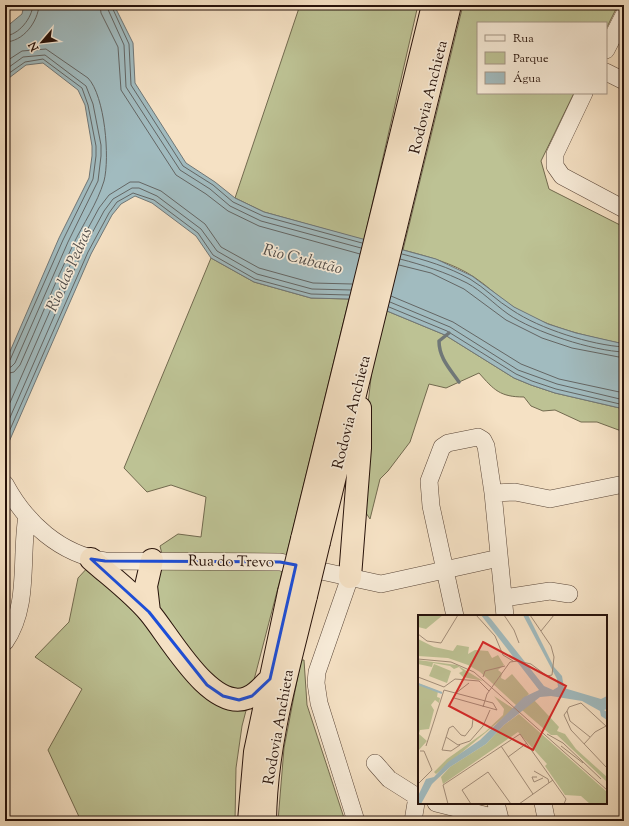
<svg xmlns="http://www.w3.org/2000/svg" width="629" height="826" font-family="'Sorts Mill Goudy',serif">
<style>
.green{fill:#bdc294;stroke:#726a4f}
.water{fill:#a1bbbf;stroke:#707777}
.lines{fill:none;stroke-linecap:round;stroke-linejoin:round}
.shore{stroke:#646664;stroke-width:1}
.stream{stroke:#707777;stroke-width:3.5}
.minor-casing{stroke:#5a4638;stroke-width:18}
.highway-casing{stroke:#27120a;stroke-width:24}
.minor{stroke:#f8ecd9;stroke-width:17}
.highway{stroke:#f5e1c4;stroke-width:22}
.highway-bridge-casing{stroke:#27120a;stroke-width:24;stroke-linecap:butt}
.highway-bridge{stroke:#f5e1c4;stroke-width:22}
.marked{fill:none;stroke:#1d4ed8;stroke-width:3;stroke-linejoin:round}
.labels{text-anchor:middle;stroke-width:3.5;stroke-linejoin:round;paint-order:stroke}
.street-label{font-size:15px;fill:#27120a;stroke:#f8ecd9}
.water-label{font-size:16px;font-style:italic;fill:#524d49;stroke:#f8ecd9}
.inset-river{fill:none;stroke:#a1bbbf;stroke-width:2}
.inset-road{fill:none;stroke:#a38e7a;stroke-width:1}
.view{fill:#d62828;fill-opacity:0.15;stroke:#d62828;stroke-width:2}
.inset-edge{fill:none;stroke:#27120a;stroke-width:2}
</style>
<rect width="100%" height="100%" fill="#f5e1c4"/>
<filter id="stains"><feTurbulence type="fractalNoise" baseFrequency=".005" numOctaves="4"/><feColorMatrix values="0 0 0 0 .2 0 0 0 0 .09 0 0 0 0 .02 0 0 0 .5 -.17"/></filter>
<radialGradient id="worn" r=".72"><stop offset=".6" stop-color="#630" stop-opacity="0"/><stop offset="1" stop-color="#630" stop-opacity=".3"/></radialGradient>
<path class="green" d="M300,5H418L364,240L264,212L235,198Z
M463,5H618L606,29V23H478V93H574L541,161L549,189L624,227V344C586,336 549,328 515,308C500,299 488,286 474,277C453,263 426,256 403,250Z
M211,258L254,282L311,298L349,299L287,553L242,726L236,768L235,821H81L48,750L82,689L35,657L69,622L78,578L90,565L154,596L162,554L160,546L178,534L201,537L206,497L171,485L147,492L124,468Z
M387,311L445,335L514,378L531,385L555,393L624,409V432L597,422H581L555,410L543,411L531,406L524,397C500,397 494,390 479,373L446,388L429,384L410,442L388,471L380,479L370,519L366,513L369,449L367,412L373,361Z
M301,660H304L307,705L345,821H278L284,748Z"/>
<path class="water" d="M24,5H114L133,43L135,83L186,163L215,182L235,198L264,212L436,259L472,276L514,307L548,324L576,333L624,344V409L555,393L531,385L514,378L445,335L387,311L349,299L311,298L254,282L211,258L196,236L152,203L135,196L121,204L112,215L91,254L5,451V363L59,238L89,178L92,156V146L85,105L78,90L43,63L26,65L5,81V28L22,14Z"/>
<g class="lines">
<path class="shore" d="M100,5L101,13L118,47L121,90L176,175L206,194L228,211L259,226L360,254
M106,5L124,45L126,87L180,170L210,189L230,206L261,221L361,248
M111,5L129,44L131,85L183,166L213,185L233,202L263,216L362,243
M5,36C19,35 32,18 33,5
M5,42C23,42 38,22 39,5
M5,62L22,51L46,49L88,78C105,96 110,158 104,181C97,204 83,224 73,245C54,284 38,325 20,365L14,372L5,374
M5,70L23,57L45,55L86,86L93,104L101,145V156L98,181L68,242L15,363L11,367L5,368
M5,76L25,62L43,59L82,88L88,105L96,146V156L93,179L63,240L10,360L5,363
M402,254C425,260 449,267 470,279C485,288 497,301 512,310C540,329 591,345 624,347
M400,259C423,265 445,272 467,283C482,291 494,304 508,314C534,332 593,351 624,352
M399,265L431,273L464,289L506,320L542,338L572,348L624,358
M391,296L453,322L521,364L559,379L624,393
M390,302L450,327L518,370L557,384L624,400
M389,307L447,331L516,374L532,381L556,389L624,405
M5,414L78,247L99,208L109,195L130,182H139L161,191L205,224L221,247L259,268L313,283L352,284
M5,429L83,250L104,211L113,199L132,188H139L157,196L201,229L217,251L257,274L312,289L351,290
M5,441L88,252L109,213L117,202L133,193L154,200L198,233L213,255L255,279L311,294L349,295"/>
<path class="stream" d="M449,333L439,341C439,358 450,369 459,382"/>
<g class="minor-casing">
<path id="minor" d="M606,50L624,15
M606,72L624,81
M584,93L555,154V166L562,176L624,209
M5,484C26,523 60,554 105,561L280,562L381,584L499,558
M493,493L515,492L550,499L624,484
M350,577L317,672L316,683L319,703L356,821
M504,598L550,591L569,594
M455,616L431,506L429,481L442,447L448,443L478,437L483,440L486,446L493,493L505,616
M5,642C30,606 20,558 27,516
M375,763L389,779L419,798
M436,803L500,819
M496,803L500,819
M543,803L546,818
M413,821L417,797"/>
</g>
<g class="highway-casing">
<path id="highway" d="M302,539L433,5
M319,542L450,5
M91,559C110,576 132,592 149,612C169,635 210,712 247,698C256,695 263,686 270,679
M350,577L360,448V408
M149,612L146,586L152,560
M249,821L255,752L289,592
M265,821C266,744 288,670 306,596"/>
</g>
<use href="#minor" class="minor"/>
<use href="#highway" class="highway"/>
<g class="highway-bridge-casing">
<path id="highway-bridge" d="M289,592L302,539
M306,596L319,542"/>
</g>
<use href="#highway-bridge" class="highway-bridge"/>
</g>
<path class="marked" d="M91,559L105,561L280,562L296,565L270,679L252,696L239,700L223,696L207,685L149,612Z"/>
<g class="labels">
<g class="street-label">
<text transform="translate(428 97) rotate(-76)" y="5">Rodovia Anchieta</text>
<text transform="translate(351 412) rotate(-76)" y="5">Rodovia Anchieta</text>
<text transform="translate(231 561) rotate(1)" y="5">Rua do Trevo</text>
<text transform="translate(278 727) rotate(-80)" y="5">Rodovia Anchieta</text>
</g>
<g class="water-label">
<text transform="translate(303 258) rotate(14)" y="6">Rio Cubatão</text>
<text transform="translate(68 269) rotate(-66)" y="6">Rio das Pedras</text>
</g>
</g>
<g transform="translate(418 615)">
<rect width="189" height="189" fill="#f5e1c4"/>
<path d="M0,0H25L8,14L0,12ZM0,24L16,32L35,36L39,30L51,32L50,39L57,35L70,36L74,43L80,40L86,50L80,55L84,58L83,63L87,65L94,59L111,79L99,91L62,57L50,50L30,43L0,41ZM0,45L39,50L65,66L45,62L41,58L45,56L41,52L36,54L32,51L15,48L14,52L0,49ZM16,49L33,56L29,68L11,61ZM0,68L20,76L19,82L22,83L21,88L17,85L13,90L16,95L11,114L2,115L1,119L9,126L0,136ZM76,81L96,94L18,159L16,157L29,144L67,117L85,100L86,94ZM116,85L141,112L139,116L147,119L158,134L189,162V167L139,120H133L104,95ZM101,99L189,177V188L172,189L163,181L147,180L127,151L129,149L100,117L25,169L23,162L32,152L68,129L86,110Z" fill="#bdc294"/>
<path d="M63,0H69L73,4L126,71L135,75L140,72L139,64L105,0H110L136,52L144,61L146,73L183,84L189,81V94L186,95L189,97V105L183,101L182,96L164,86L133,81L122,82L86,110L68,129L32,152L14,169L3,189H0V181L8,164L16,162L30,147L62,125L106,82L121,75Z" fill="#a1bbbf"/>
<path class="inset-river" d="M0,69L24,78"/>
<path class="inset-road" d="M58,0L77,21L85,40L95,46M86,0L96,15L101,28M123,16L136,0M0,19L9,26L23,28L40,0M0,44L33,47L56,57L189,175M0,62L26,72L37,64M65,62L67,56L87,51M37,64L61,66L71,76M38,78L51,68M65,92L69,79L92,47L100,46L113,49L129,61L134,60L136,42L133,31L112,0M149,96L146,100L153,115L189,153M129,119L145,128L183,164M28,122L40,130L52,126L65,111L72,95M172,122L152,106L149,96L151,92L163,88L189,112M166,129L177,117L188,111M42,130L33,136L24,135L31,113L35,111L43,120L47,121L54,112L55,104M8,131L26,75L75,88L79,95L36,83M83,131L115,179M143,131L165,148M90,142L109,128M116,156L130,164L131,168M119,162H114L116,167L125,163M0,169L14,155L6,136H2M30,189L25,170L102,119L148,184L146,189M53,189L44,175L70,157L93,189M101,189L135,165"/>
<path class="view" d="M65,27L148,71L115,135L31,91Z"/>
<rect width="189" height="189" class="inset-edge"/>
</g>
<rect width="629" height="826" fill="none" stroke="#f5e1c4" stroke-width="20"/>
<rect x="6" y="6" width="617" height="814" fill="none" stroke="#27120a" stroke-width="2"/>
<rect x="10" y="10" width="609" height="806" fill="none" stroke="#27120a"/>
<rect x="477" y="22" width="130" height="72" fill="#f8ecd9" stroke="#a49586"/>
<rect x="485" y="35" width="20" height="6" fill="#f8ecd9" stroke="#a49586"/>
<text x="513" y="42" font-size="12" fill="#27120a">Rua</text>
<rect x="485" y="52" width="20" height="12" fill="#bdc294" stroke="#a49586"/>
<text x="513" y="62" font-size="12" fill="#27120a">Parque</text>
<rect x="485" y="72" width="20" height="12" fill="#a1bbbf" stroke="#a49586"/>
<text x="513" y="82" font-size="12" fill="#27120a">Água</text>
<g transform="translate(42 42) rotate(242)" stroke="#f8ecd9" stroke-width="3" paint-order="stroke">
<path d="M0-3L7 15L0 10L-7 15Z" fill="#27120a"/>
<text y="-6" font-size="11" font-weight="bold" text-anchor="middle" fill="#27120a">N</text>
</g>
<rect width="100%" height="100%" filter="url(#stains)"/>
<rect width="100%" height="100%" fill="url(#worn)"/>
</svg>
